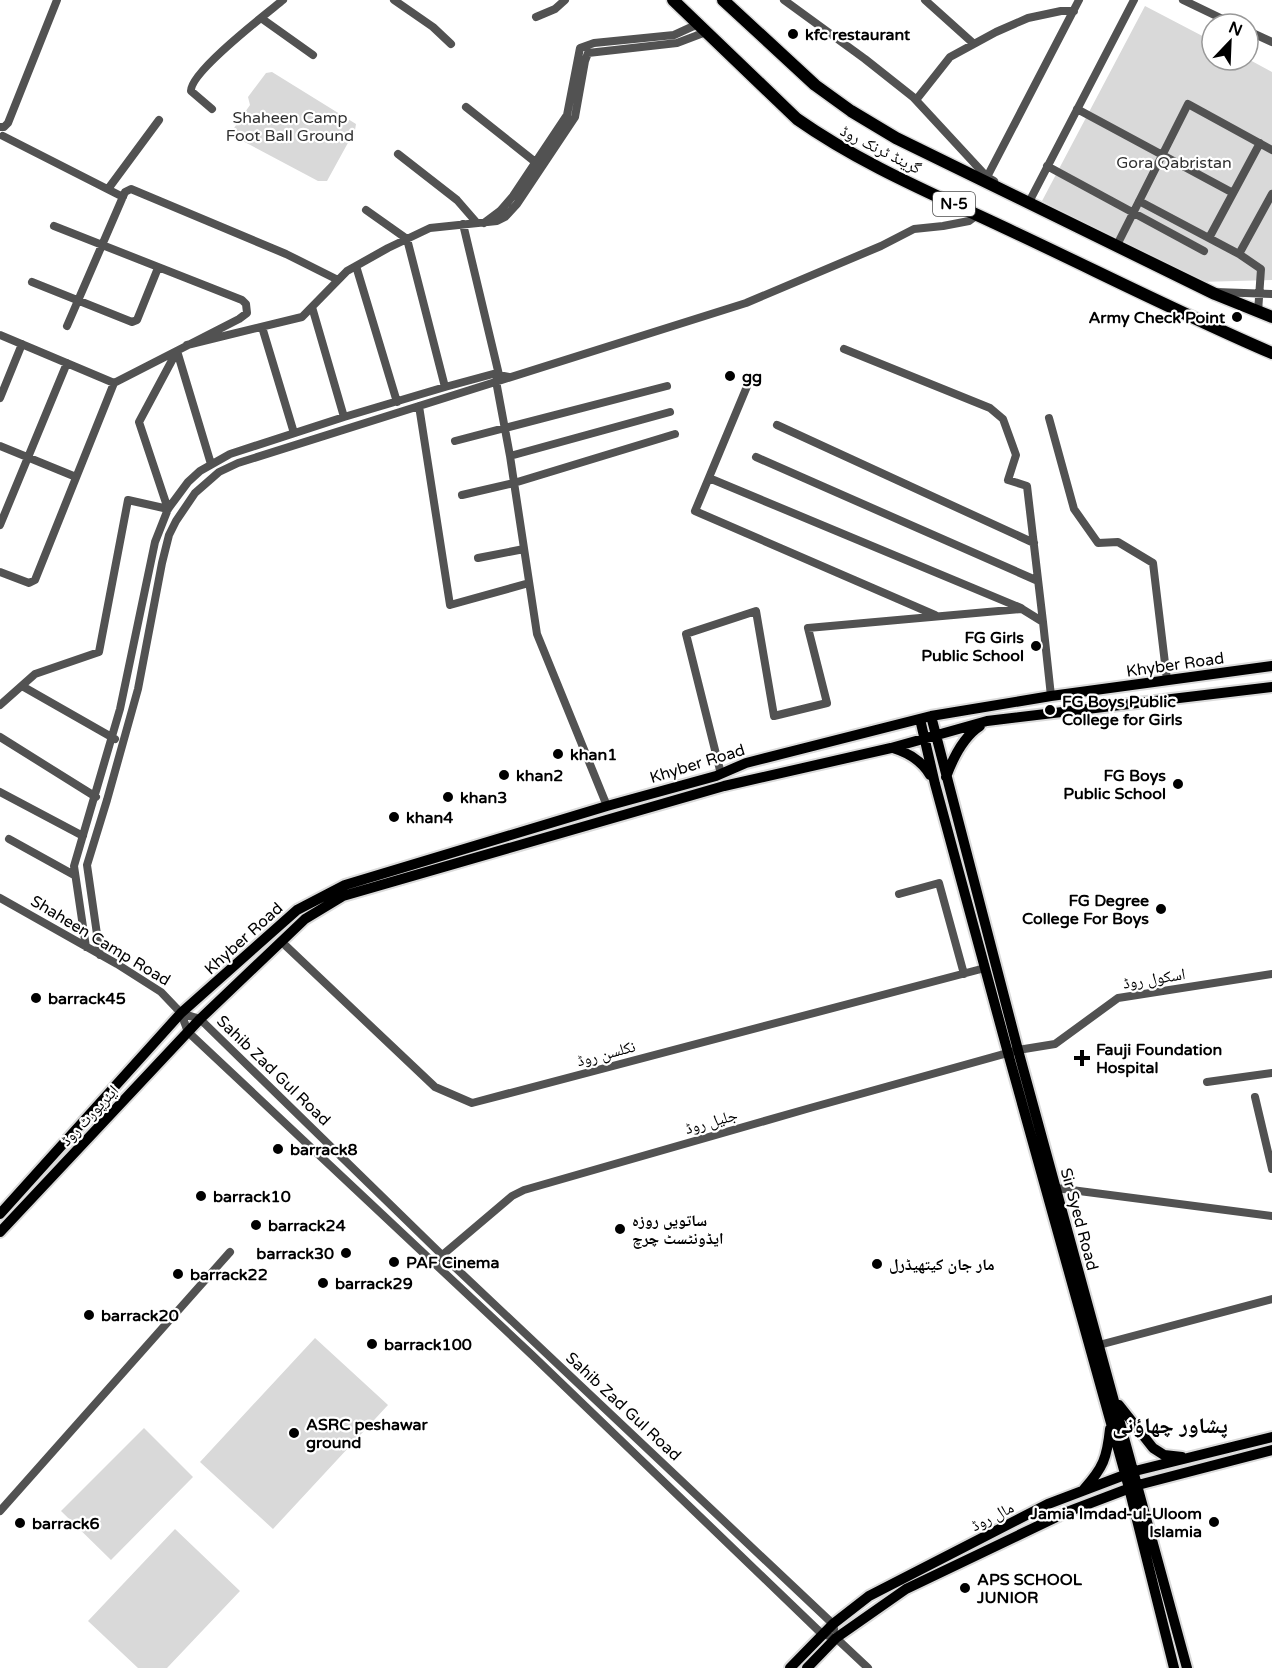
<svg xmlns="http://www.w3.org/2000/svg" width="1272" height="1668" font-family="'Varela Round','Noto Naskh Arabic',sans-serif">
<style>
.green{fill:#d9d9d9}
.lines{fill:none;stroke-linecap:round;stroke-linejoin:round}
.major-casing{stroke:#dbdbdb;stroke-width:14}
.highway-casing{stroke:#dbdbdb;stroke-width:15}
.minor{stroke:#525252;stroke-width:8}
.major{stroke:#000;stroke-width:10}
.highway{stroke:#000;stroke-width:12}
.poi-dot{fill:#000;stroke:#fff;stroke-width:2}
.labels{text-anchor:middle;stroke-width:4.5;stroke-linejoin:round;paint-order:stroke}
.shield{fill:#fff;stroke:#4c4c4c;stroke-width:1.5}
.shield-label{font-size:15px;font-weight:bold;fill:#000}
.poi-label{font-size:16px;font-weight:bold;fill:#000;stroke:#fff;text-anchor:start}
.park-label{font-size:16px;fill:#303030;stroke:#fff}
.street-label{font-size:16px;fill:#000;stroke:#fff}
.district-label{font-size:22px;font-weight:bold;fill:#000;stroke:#fff}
</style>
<rect width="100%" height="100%" fill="#fff"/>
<path class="green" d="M1145,6L1212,41V60L1248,59L1272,72V280L1199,282L1156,265L1042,201Z
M272,72L356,124L355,130L327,181H318L239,139L234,128L250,105L248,97L266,73Z
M315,1338L388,1405L273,1529L200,1462Z
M144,1428L193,1477L111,1560L61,1511Z
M175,1529L240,1591L167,1668H138L88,1621Z"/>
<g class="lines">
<g class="major-casing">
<path id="major" d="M931,716L1018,1050L1187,1668
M920,719L935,784L1008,1053L1129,1488L1174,1668
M893,748C909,753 922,761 930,775
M946,777C953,758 963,737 980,726
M0,1214L181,1013L297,910L345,885L607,806L716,776L746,763L931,716L1051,696L1272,666
M0,1232L200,1019L305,919L343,896L724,786L891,748L987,721L1272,687
M1119,1405L1153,1448L1164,1455L1182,1457
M1084,1489C1103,1468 1107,1458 1110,1429
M790,1668L833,1624L869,1596L1048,1504L1135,1471L1272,1437
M807,1668L836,1638L906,1589L1067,1512L1138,1485L1272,1450"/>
</g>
<g class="highway-casing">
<path id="highway" d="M673,0L797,119C861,164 933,194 1003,227C1093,269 1181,314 1272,353
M723,0L815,85L851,111L896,138L1215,294L1272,317"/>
</g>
<path class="minor" d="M394,0L433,27L451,44
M784,0L865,59L913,97L987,177L994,181
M925,0L974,44
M1183,0L1233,24
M536,17L555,9L565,0
M261,18L313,55
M1248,31L1272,42
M916,100L950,57L996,32L1028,18L1061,11H1074
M466,107L539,165
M212,109L191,91C190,72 266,14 283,0
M1077,109L1233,193
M0,127H4L8,123L57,0
M3,136L123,197
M398,154L457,200L477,223
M1047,166L1204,251
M987,177L1079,0
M108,189L159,120
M1139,201L1239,254L1261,269L1258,312
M1025,202L1028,204L1134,0
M366,210L407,239L445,387
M484,223L500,211L513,196L567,115L580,48L594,43L674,35L698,24
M463,224L500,379
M1209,238L1260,143
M1116,247L1188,104L1272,150
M1239,254L1272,194
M356,266L397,402
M32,282L132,322L137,320L158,268
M1216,292L1272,294
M312,307L344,417
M67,326L125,192L131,189L286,254L338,280
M262,327L294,433
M0,335L114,383
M187,345L302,317L347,271L388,248L430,228L497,221L505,217L517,204L575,117L585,61L588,53L677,43L706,32
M844,349L990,408L1003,419L1016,455L1008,480L1027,486L1043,622
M177,351L211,464
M496,381L510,456L537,634L607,806
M748,384L695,511L935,615
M0,398L22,344
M419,406L450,605L529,583
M1049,418L1074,509L1098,543L1118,542L1153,563L1167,680
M777,425L1034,543
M455,441L667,386
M0,446L76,477
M510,456L670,412
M756,457L1038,581
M709,478L1021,608
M462,495L514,483L675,434
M168,509L139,422L177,351
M0,525L67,363
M478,558L524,549
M0,572L29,583L35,580L114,383L239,319L247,313L246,304L242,300L54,226
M22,686L115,739
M0,705L35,674L99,652L128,500L168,509
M0,737L96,797
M721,774L686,634L756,611L774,716L827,703L808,628L1022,609L1043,622L1051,696
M0,792L83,836
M9,839L74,875
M899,894L939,883L964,974
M0,898L117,964L161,992L181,1013L188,1032L532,1355L822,1634L836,1638L868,1668
M286,946L435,1087L472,1103L985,968
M86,947L74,866L120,709L155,542L168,509L188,482L200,471L230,454L344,417L445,387L493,374L509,377
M100,955L87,865L107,800L138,689L162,563L169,535L176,521L195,493L219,472L238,463L746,303L881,246L914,229L943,226L969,221L977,215
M181,1013L200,1019L442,1255L833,1624L834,1629
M1207,1082L1272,1073
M1255,1097L1272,1169
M1056,1188L1272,1216
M433,1263L512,1196L524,1190L810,1108L1018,1050L1055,1044L1118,998L1272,974
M1099,1345L1272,1299
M0,1511L230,1252"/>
<use href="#major" class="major"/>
<use href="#highway" class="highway"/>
</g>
<g class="poi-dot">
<circle cx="793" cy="34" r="6"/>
<circle cx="1237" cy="317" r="6"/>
<circle cx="730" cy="376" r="6"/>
<circle cx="1036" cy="646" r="6"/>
<circle cx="1050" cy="710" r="6"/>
<circle cx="558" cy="754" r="6"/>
<circle cx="504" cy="775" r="6"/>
<circle cx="1178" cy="784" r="6"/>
<circle cx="448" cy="797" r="6"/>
<circle cx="394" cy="817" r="6"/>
<circle cx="1161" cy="909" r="6"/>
<circle cx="36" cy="998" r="6"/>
<path d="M1079 1049h6v6h6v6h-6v6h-6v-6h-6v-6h6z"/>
<circle cx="278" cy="1149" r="6"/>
<circle cx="201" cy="1196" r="6"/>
<circle cx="256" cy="1225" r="6"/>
<circle cx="620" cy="1229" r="6"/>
<circle cx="346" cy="1253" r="6"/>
<circle cx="394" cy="1262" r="6"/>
<circle cx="877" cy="1264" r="6"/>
<circle cx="178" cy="1274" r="6"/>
<circle cx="323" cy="1283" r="6"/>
<circle cx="89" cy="1315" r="6"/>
<circle cx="372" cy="1344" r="6"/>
<circle cx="294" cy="1433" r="6"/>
<circle cx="1214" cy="1522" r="6"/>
<circle cx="20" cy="1523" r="6"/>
<circle cx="965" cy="1588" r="6"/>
</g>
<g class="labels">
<rect class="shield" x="933" y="192" width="42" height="24" rx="4.5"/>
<g class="shield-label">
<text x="954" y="209">N-5</text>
</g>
<g class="poi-label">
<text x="805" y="40">kfc restaurant</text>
<text x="1225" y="323" text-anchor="end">Army Check Point</text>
<text x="742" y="382">gg</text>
<text x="1024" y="643" text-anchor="end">FG Girls<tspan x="1024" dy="18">Public School</tspan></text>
<text x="1062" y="707">FG Boys Public<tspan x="1062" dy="18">College for Girls</tspan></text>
<text x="570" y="760">khan1</text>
<text x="516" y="781">khan2</text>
<text x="1166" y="781" text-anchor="end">FG Boys<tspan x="1166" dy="18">Public School</tspan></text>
<text x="460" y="803">khan3</text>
<text x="406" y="823">khan4</text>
<text x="1149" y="906" text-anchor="end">FG Degree<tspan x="1149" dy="18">College For Boys</tspan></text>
<text x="48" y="1004">barrack45</text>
<text x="1096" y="1055">Fauji Foundation<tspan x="1096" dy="18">Hospital</tspan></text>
<text x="290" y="1155">barrack8</text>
<text x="213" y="1202">barrack10</text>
<text x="632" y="1226">ساتویں روزہ<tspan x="632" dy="18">ایڈونٹسٹ چرچ</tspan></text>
<text x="268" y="1231">barrack24</text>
<text x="334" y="1259" text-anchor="end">barrack30</text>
<text x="406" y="1268">PAF Cinema</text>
<text x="889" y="1270">مار جان کیتھیڈرل</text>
<text x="190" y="1280">barrack22</text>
<text x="335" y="1289">barrack29</text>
<text x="101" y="1321">barrack20</text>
<text x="384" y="1350">barrack100</text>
<text x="306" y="1430">ASRC peshawar<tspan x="306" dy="18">ground</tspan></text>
<text x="1202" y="1519" text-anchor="end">Jamia Imdad-ul-Uloom<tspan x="1202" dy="18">Islamia</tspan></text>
<text x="32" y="1529">barrack6</text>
<text x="977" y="1585">APS SCHOOL<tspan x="977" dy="18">JUNIOR</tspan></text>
</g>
<g class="park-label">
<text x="290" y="123">Shaheen Camp<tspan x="290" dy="18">Foot Ball Ground</tspan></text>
<text x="1174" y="168">Gora Qabristan</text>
</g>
<g class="street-label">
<text transform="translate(881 149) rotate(27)" y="6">گرینڈ ٹرنک روڈ</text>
<text transform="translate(1175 664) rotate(-8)" y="6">Khyber Road</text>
<text transform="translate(697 763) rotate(-17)" y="6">Khyber Road</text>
<text transform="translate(243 938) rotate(-42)" y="6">Khyber Road</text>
<text transform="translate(101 940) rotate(31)" y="6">Shaheen Camp Road</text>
<text transform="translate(1154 978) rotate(-9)" y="6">اسکول روڈ</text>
<text transform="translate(606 1053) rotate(-15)" y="6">نکلسن روڈ</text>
<text transform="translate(274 1070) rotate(44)" y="6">Sahib Zad Gul Road</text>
<text transform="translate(89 1115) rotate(-47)" y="6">ایئرپورٹ روڈ</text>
<text transform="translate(711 1121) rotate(-16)" y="6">جلیل روڈ</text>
<text transform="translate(1080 1219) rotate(75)" y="6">Sir Syed Road</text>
<text transform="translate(624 1406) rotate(43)" y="6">Sahib Zad Gul Road</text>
<text transform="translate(992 1516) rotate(-27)" y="6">مال روڈ</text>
</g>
<g class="district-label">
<text x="1170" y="1433">پشاور چھاؤنی</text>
</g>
</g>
<g transform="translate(1230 42) rotate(23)"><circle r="28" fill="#ffffff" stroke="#999999" stroke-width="1.5"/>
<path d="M0-4.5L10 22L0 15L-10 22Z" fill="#000000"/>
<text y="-9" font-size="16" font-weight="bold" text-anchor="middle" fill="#000000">N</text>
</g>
</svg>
